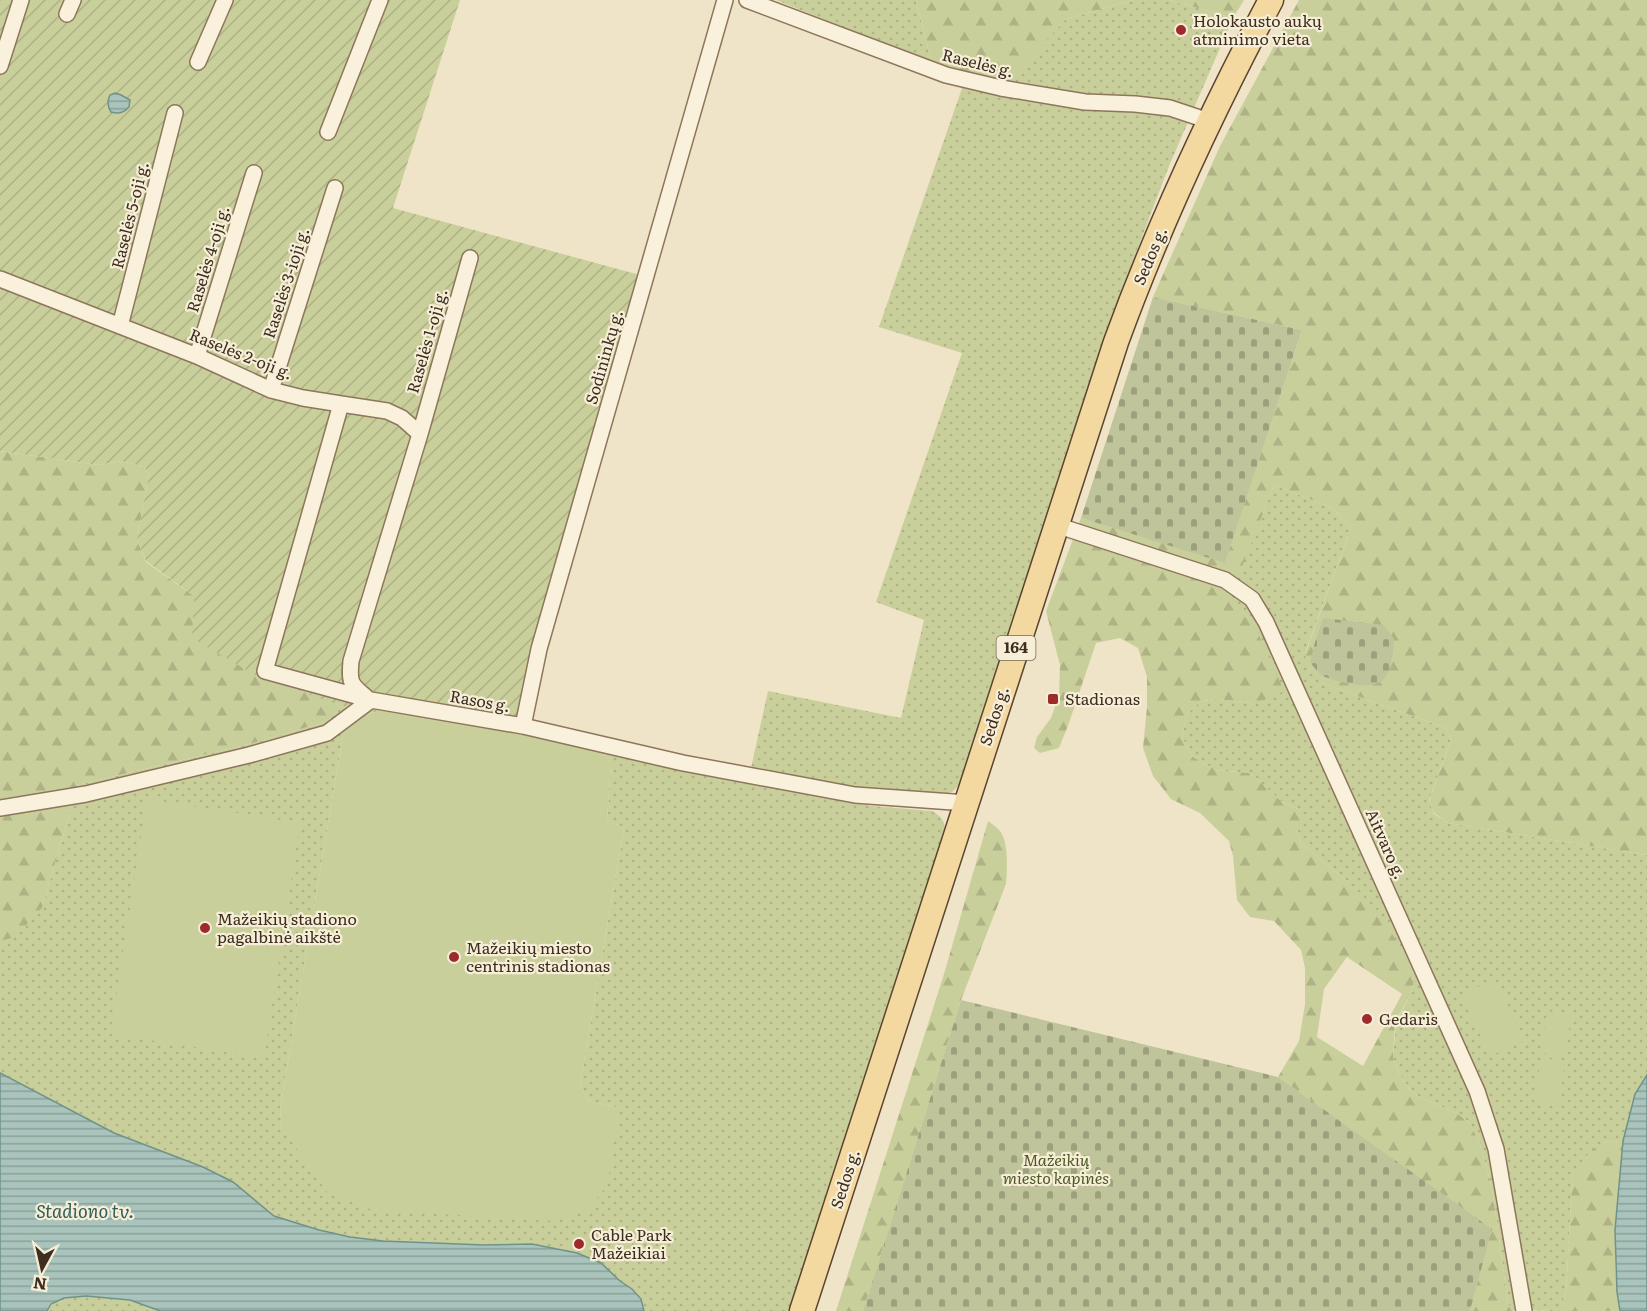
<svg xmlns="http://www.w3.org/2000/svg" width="1647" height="1311" font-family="Literata,serif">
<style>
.grass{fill:url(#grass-dots)}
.forest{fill:url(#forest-firs);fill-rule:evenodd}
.cemetery{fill:url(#cemetery-stones)}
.garden{fill:url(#garden-furrows)}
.pitch{fill:#c9cf9b}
.water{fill:url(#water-rules);stroke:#6f938a;stroke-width:1.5}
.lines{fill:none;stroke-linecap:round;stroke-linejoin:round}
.street-casing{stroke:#8d765c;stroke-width:18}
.primary-casing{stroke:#5b4430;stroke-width:27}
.street{stroke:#faf1dc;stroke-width:15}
.primary{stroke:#f3d9a0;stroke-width:24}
.poi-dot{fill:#9e2a2b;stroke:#f7eed8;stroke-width:2}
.labels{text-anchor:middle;stroke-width:4.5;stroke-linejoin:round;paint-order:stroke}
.shield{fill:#f7eed8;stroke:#756857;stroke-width:1.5}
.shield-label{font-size:15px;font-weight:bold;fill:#3d2e20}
.poi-label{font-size:16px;fill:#3d2e20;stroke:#f7eed8;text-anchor:start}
.street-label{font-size:16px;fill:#3d2e20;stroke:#f7eed8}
.park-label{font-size:16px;font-style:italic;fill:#4d5a26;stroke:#f7eed8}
.water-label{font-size:18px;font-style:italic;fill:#2f5d5a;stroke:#f7eed8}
</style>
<defs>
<pattern id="grass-dots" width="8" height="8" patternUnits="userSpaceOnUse" patternTransform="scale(1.5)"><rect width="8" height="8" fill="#c9cf9b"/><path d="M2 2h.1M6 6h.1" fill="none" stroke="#aeb285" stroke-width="1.8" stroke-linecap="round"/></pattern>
<pattern id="forest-firs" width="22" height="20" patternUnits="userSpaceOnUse" patternTransform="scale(1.5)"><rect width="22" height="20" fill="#c9cf9b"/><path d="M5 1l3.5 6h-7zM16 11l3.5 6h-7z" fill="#aeb285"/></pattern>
<pattern id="cemetery-stones" width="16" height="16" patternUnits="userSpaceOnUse" patternTransform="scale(1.5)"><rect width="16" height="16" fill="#bfc49a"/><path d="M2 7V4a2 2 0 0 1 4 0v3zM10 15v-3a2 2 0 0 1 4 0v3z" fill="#9ca07d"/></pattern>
<pattern id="garden-furrows" width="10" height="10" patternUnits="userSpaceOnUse" patternTransform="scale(1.5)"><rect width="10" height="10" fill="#c9cf9b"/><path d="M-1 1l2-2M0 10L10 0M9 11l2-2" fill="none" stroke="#aeb285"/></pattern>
<pattern id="water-rules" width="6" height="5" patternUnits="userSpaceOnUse" patternTransform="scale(1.5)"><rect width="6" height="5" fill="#a9c4bc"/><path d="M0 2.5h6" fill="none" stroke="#8ba098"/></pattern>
</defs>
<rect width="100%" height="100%" fill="#f0e4c8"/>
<path class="grass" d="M776,0H916L932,63Z
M1133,0H1169L1233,18L1169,166L1104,337L962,782L952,792L939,795L862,790L751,768L768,691L901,718L924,620L876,602L962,353L879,327L968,71L1009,80L1066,19Z
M1274,485L1332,508L1351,528L1305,653L1321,683L1446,728L1451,739L1429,801L1434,814L1448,823L1647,855V1075L1635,1094L1623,1141L1605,1142L1572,1181L1566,1293L1560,1306L1554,1311L1512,1310L1508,1303L1492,1188L1479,1141L1469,1123L1458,1114L1421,1098L1409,1089L1398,1072L1393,1057L1396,1022L1411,994L1414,981L1412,968L1348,882L1301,843L1297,829L1300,810L1281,801L1250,773L1216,770L1193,757L1182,737L1187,714L1201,701L1218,699L1252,703L1254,624L1230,595Z
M342,706L380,710L345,723L280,1109L282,1128L620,1108L588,1101L580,1085L624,828L607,820L611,764L601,749L817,797L872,806L932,811C944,818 946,823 944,837L829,1184L789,1311H644C640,1295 634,1290 620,1281L532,1244L484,1245L383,1241L350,1237L319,1230L274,1216L233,1182L203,1167L114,1133L0,1073V941L15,936L42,908L78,785L253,743L328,721Z
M86,1296L130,1300L160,1311H47C55,1297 71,1297 86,1296Z"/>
<path class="forest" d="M916,0H1133L1066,19L1009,81L932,63Z
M1169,0H1244L1233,18Z
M1299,0H1647V855L1448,823L1434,813L1429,802L1451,739L1446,728L1321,683L1307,669L1305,654L1351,528L1332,508L1274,485L1231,595L1254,624L1284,691L1270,698L1252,703L1218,699L1201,701L1187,714L1182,737L1193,757L1216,770L1250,773L1281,801L1300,810L1302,824L1297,829L1301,843L1348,882L1380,913L1412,968L1414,981L1411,994L1395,1022L1393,1057L1398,1072L1409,1089L1421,1098L1458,1114L1469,1123L1479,1141L1492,1188L1508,1303L1512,1310L1515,1311H1470L1491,1229L1278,1077L1299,1041L1305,1004V968L1301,950L1274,921L1250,917L1237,900L1233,856L1229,841L1200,813L1171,799L1153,776L1143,748L1147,707V677L1138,648L1120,638L1096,643L1069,723L1059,748L1040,753L1034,748L1037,737L1051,718L1059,696L1060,665L1046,611L1081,518L1225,562L1302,330L1153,297L1220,146ZM1347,957L1402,994L1363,1066L1317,1037L1324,989Z
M0,451L98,465L122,461L144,467L149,474L137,540L146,562L194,596L331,701L342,706L328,721L253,743L78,785L42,908L15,937L0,941Z
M988,821C992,824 997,827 1000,831C1009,842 1007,870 1006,884L961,1000L863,1311H836L944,974Z
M1623,1141C1618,1198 1610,1254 1620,1311H1554L1560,1305L1566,1293L1572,1181C1578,1165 1587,1151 1603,1143C1609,1141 1617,1141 1623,1141Z"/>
<path class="cemetery" d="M1153,297L1302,330L1225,563L1081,518Z
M1323,618L1384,625L1394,639C1393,651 1392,671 1383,680C1372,691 1336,682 1323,676C1318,673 1314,667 1310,662L1315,642Z
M961,1000L1278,1077L1492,1229L1470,1311H863Z"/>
<path class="garden" d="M0,0H460L393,208L651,278L523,734L380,710L342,706L255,675L192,638L194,596L146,561L137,540L149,474L144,467L122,461L98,465L0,451Z"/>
<path class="pitch" d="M380,710L523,734L601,749L611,764L607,820L624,828L580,1085L588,1101L620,1108L607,1186L587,1210L554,1221L372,1210L327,1192L282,1128L280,1109L345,723Z
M147,799L300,823L264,1058L110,1034Z
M1495,979L1525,1040L1490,1056L1461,995Z
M1547,1011L1571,1015L1565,1057L1541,1053Z
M1541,1058L1565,1061L1559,1106L1534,1103Z"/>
<path class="water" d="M115,93L121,95L130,100L129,107C124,113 119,114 111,112C107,106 107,101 110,95Z
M0,1073L114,1133L203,1167L233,1182L274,1216L319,1230L350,1237L383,1241L484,1245L532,1244L577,1253L601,1263L620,1281L632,1289L641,1299L644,1311H160L130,1300L86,1296L64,1298L51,1304L47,1311H0Z
M1647,1075V1311H1620L1617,1292L1615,1230L1623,1141L1635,1094Z"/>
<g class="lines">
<g class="street-casing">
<path id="street" d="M747,0L946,75L1001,88L1085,102L1135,104L1170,108L1209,121
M67,14L73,0
M198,62L225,0
M0,66L21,0
M328,132L380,0
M0,279L197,356L271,390L303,398L341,404L265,671L371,700
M120,326L175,113
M197,356L254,173
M271,390L335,188
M341,404L387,411L402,418L420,434L351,661C349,682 350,684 366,697
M420,434L470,258
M1056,525L1225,580L1252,599L1266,622L1477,1091L1496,1149L1524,1311
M523,726L539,649L725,0
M0,808L86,794L249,755L327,733L371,700L523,726L683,763L855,795L967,803"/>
</g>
<g class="primary-casing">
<path id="primary" d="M802,1311L1116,342C1159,224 1212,111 1271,0"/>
</g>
<use href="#street" class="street"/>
<use href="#primary" class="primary"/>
</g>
<g class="poi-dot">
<circle cx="1181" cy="30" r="6"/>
<rect x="1047" y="693" width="12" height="12" rx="3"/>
<circle cx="205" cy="928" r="6"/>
<circle cx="454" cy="957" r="6"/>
<circle cx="1367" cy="1019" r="6"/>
<circle cx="579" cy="1244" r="6"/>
</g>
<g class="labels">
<rect class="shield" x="996.5" y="636" width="39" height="24" rx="4.5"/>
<g class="shield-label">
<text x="1016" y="653">164</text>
</g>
<g class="poi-label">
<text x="1193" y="27">Holokausto aukų<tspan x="1193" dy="18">atminimo vieta</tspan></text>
<text x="1065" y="705">Stadionas</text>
<text x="217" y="925">Mažeikių stadiono<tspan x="217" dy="18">pagalbinė aikštė</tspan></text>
<text x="466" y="954">Mažeikių miesto<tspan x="466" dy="18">centrinis stadionas</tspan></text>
<text x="1379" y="1025">Gedaris</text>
<text x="591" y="1241">Cable Park<tspan x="591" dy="18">Mažeikiai</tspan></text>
</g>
<g class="street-label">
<text transform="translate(978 63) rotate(14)" y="6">Raselės g.</text>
<text transform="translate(130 215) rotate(-76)" y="6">Raselės 5-oji g.</text>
<text transform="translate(1150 256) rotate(-67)" y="6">Sedos g.</text>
<text transform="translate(208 259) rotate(-73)" y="6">Raselės 4-oji g.</text>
<text transform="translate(286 283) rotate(-72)" y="6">Raselės 3-ioji g.</text>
<text transform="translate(427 341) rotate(-74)" y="6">Raselės 1-oji g.</text>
<text transform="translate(241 354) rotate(22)" y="6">Raselės 2-oji g.</text>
<text transform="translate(604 357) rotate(-74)" y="6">Sodininkų g.</text>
<text transform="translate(480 701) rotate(10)" y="6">Rasos g.</text>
<text transform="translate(994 716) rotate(-72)" y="6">Sedos g.</text>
<text transform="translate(1386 844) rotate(66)" y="6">Aitvaro g.</text>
<text transform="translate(845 1179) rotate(-72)" y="6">Sedos g.</text>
</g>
<g class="park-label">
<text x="1056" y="1166">Mažeikių<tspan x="1056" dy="18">miesto kapinės</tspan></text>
</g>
<g class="water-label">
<text x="85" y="1218">Stadiono tv.</text>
</g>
</g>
<g transform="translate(42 1269) rotate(188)" stroke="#f7eed8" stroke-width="4.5" paint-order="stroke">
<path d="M0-4.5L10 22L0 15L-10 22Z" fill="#3d2e20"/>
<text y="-9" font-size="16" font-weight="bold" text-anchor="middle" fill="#3d2e20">N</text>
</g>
</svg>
